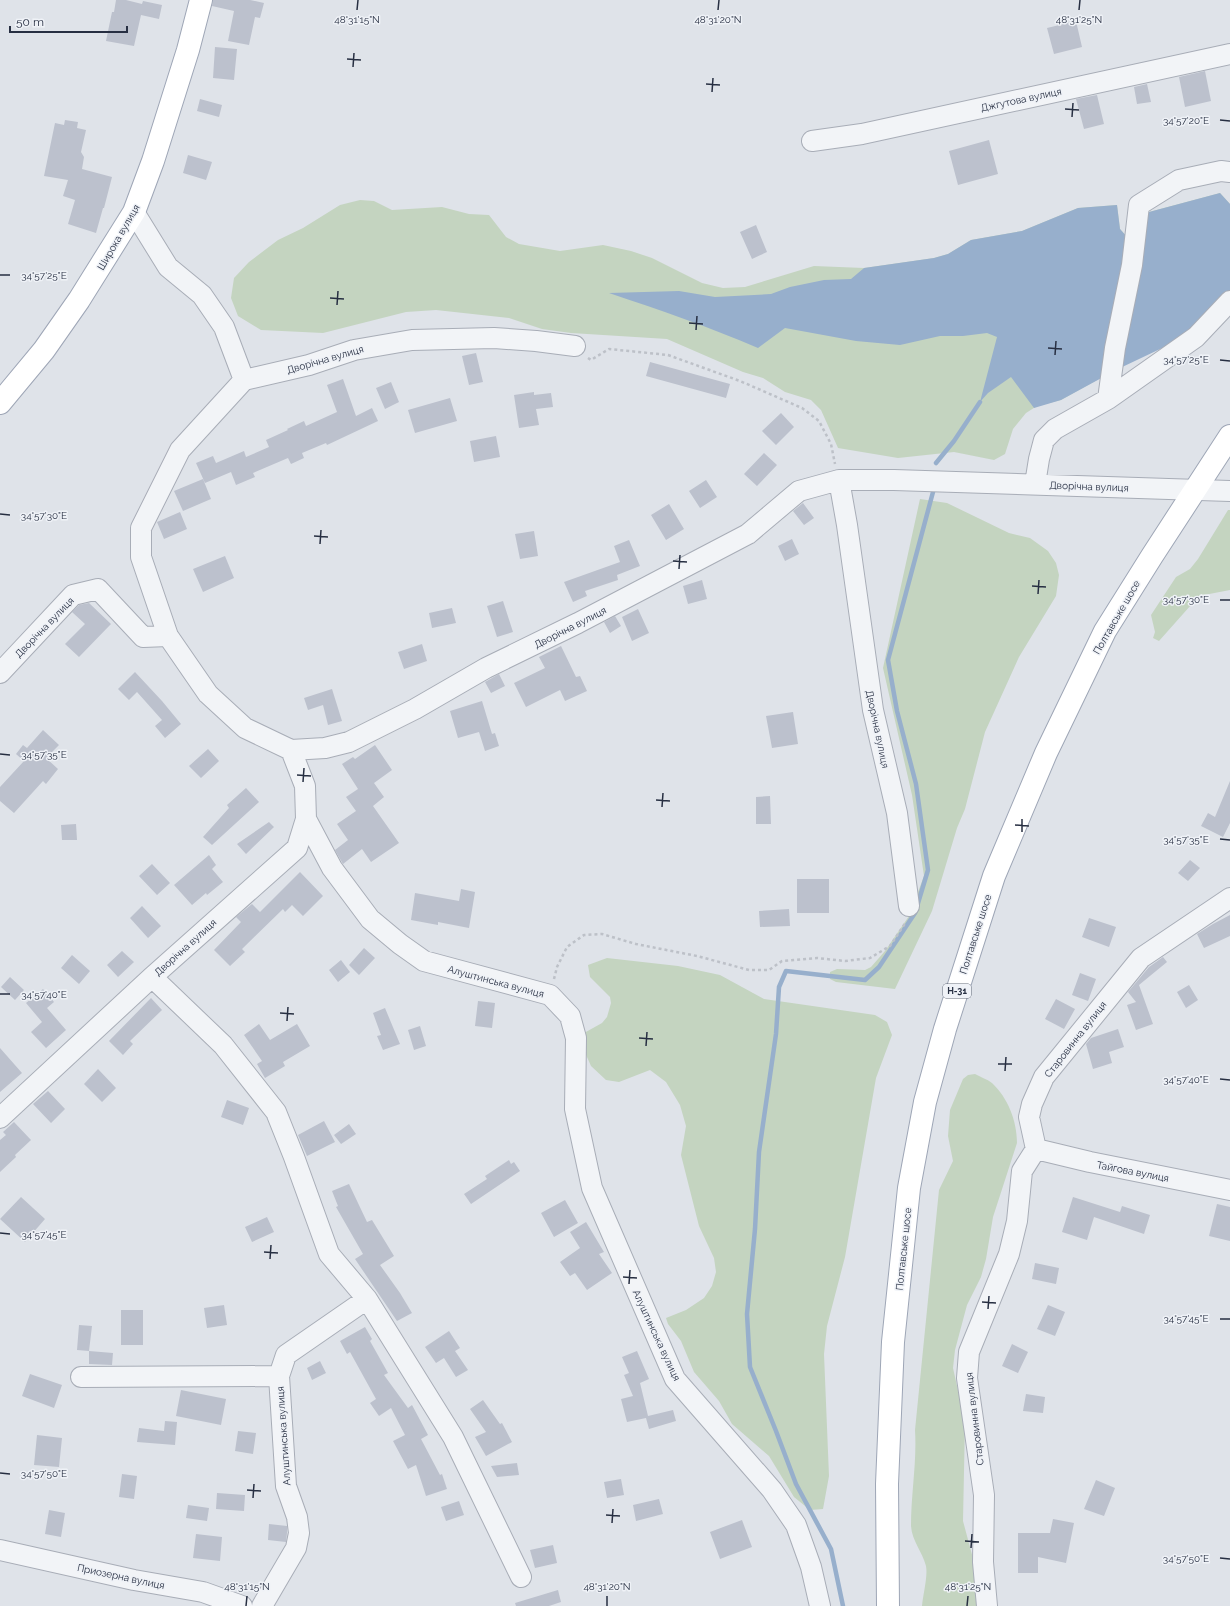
<svg xmlns="http://www.w3.org/2000/svg" width="1230" height="1606" font-family="Raleway,sans-serif">
<style>
.green{fill:#c4d4c0}
.water{fill:#97afcc}
.lines{fill:none;stroke-linecap:round;stroke-linejoin:round}
.stream{stroke:#97afcc;stroke-width:4.5}
.building{fill:#bcc1cd}
.minor-casing{stroke:#a8adb7;stroke-width:22}
.major-casing{stroke:#9ea6b6;stroke-width:24}
.path{stroke:#bdc1c8;stroke-width:2.5;stroke-dasharray:3 3;stroke-linecap:butt}
.minor{stroke:#f2f4f7;stroke-width:20}
.major{stroke:#fff;stroke-width:22}
.ticks{fill:none;stroke:#272f42;stroke-width:1.5}
.labels{text-anchor:middle;stroke-width:3;stroke-linejoin:round;paint-order:stroke}
.shield{fill:#eff2f7;stroke:#636a78;stroke-width:1}
.shield-label{font-size:9px;font-weight:bold;fill:#272f42}
.street-label{font-size:10px;fill:#272f42;stroke:#eff2f7}
.ticks-label{font-size:10px;text-anchor:middle;fill:#272f42;stroke:#eff2f7;stroke-width:3;stroke-linejoin:round;paint-order:stroke}
</style>
<rect width="100%" height="100%" fill="#dfe3e9"/>
<path class="green" d="M1220,193L1230,204L1147,352L1061,400L1037,406L1026,413L1013,429L1005,454L994,460L954,452L898,458L838,448L821,410L811,400L785,392L763,378L743,372L667,339L571,333L542,329L509,318L436,310L406,312L323,333L261,330L238,316L231,298L234,278L249,262L278,240L303,228L340,205L360,200L374,201L392,210L442,207L469,214L489,215L506,237L519,244L560,251L603,245L631,251L652,258L702,283L723,288L745,287L814,266L864,268L934,258L948,254L971,240L1022,231L1078,208L1117,205L1120,229L1128,238L1149,212Z
M920,499L947,503L1009,533L1030,538L1048,551L1056,563L1059,575L1056,596L1019,657L985,732L965,809L957,828L932,911L895,989L836,982L830,979V972L837,969L865,970L871,967L885,951L909,916L924,876L912,795L883,668Z
M1228,510H1230V590L1199,596L1159,641L1153,638L1155,632L1151,615L1176,577L1190,569L1198,559Z
M607,958L678,966L720,975L764,999L875,1015L887,1022L892,1035L876,1078L845,1257L827,1326L824,1354L829,1476L823,1509L810,1510L794,1497L769,1456L732,1424L719,1401L694,1372L681,1341L668,1324L666,1318L686,1310L704,1298L712,1286L716,1272L714,1258L699,1226L681,1155L686,1126L680,1105L666,1082L650,1070L619,1082L606,1080L591,1066L583,1048L584,1033L602,1023L607,1017L611,1003L610,997L590,977L588,965Z
M975,1074C980,1077 987,1079 992,1083C1008,1098 1017,1121 1017,1143L993,1217L986,1259L981,1277L967,1305L955,1350L953,1368L965,1422L963,1521L978,1577L982,1606H922C923,1595 928,1576 926,1566C922,1551 912,1541 911,1526C911,1493 917,1462 915,1430L939,1190L953,1161L948,1136L950,1110L963,1079L968,1075Z"/>
<path class="water" d="M1220,193L1230,204V295L1177,341L1118,369L1061,400L1034,408L1011,377L988,393L980,402L997,337L987,333L963,336H940L900,345L856,341L785,328L758,348C709,327 660,310 609,293L679,291L715,297L771,294L790,287L824,280L851,279L864,268L934,258L948,254L971,240L1022,231L1078,208L1117,205L1120,229L1128,238L1149,212Z"/>
<g class="lines">
<path class="stream" d="M936,463L954,441L980,402
M843,1606L831,1549L796,1484L776,1431L750,1367L747,1314L755,1229L759,1152L776,1034L779,987L786,971L865,980L879,967L915,913L928,870L916,784L897,711L888,660L933,492"/>
</g>
<path class="building" d="M116,0H126L142,4L143,1L162,5L159,19L141,15L134,46L106,41L112,12H114Z
M213,0H250L264,3L260,18L255,17L249,45L228,41L234,11L212,6Z
M1076,21L1082,47L1054,54L1047,28Z
M215,47L237,49L234,80L213,78Z
M1205,71L1211,101L1185,107L1179,77Z
M1147,84L1151,102L1137,104L1134,87Z
M1097,95L1104,124L1084,129L1076,99Z
M200,99L222,105L219,117L197,111Z
M65,120L78,122L77,128L86,130L81,152L84,157L82,169L112,177L104,208H103L96,233L68,224L75,200L63,196L68,180L44,176L55,123L64,125Z
M989,140L998,174L958,185L949,151Z
M188,155L212,162L206,180L183,173Z
M756,225L767,252L752,259L740,232Z
M476,353L483,382L469,385L462,356Z
M650,362L730,384L726,398L646,376Z
M343,379L356,416L372,408L378,421L327,445L326,443L302,453L304,458L291,464L288,458L253,473L255,477L236,485L231,472L205,483L196,463L213,456L216,463L244,451L246,457L269,447L266,440L288,430L287,429L304,421L306,426L337,412L327,385Z
M391,382L399,402L385,409L376,388Z
M534,392V395L551,393L553,407L536,409L539,425L519,428L514,395Z
M450,398L457,421L415,433L408,410Z
M781,413L794,427L776,445L762,431Z
M496,436L500,457L474,462L470,441Z
M764,453L777,465L757,486L744,474Z
M203,479L211,499L183,511L174,491Z
M706,480L717,497L700,508L689,491Z
M803,503L814,518L804,525L793,511Z
M669,504L684,529L666,540L651,515Z
M180,512L187,529L164,539L157,522Z
M534,531L538,556L520,559L515,534Z
M792,539L799,554L785,561L778,546Z
M629,540L640,566L617,575L618,580L585,591L587,596L573,602L564,582L620,562L614,546Z
M225,556L234,578L203,592L193,569Z
M702,580L707,599L688,604L683,586Z
M503,601L513,632L497,637L487,606Z
M89,603L111,624L79,657L65,644L85,624L72,612L79,605Z
M452,608L456,623L432,628L429,613Z
M638,609L649,633L632,641L622,617Z
M615,616L621,626L610,633L604,622Z
M422,644L427,661L404,669L398,652Z
M561,646L576,677L580,676L587,691L565,701L560,690L526,707L514,683L545,668L539,657Z
M135,672L162,701L181,724L165,738L155,726L162,720L137,692L129,700L118,689Z
M499,674L505,686L491,693L485,682Z
M332,689L342,721L328,725L323,705L308,710L304,698Z
M482,701L492,734L495,733L499,746L485,751L479,732L458,738L450,711Z
M793,712L798,744L772,748L766,716Z
M43,730L59,745L46,758L58,769L46,784L43,781L14,813L0,801V787L24,761L16,754L23,745L27,748Z
M375,745L392,770L374,783L384,797L373,806L399,843L371,862L362,849L343,864L335,850L348,840L337,824L356,811L346,797L358,789L342,764L353,757L355,759Z
M208,749L219,761L201,778L189,766Z
M1230,781V823L1223,837L1201,826L1208,813L1215,817Z
M246,788L259,802L212,845L203,837L229,808L227,805Z
M770,796L771,824H756V797Z
M269,822L274,827L246,854L237,844Z
M76,824L77,840H62L61,825Z
M209,855L216,865L212,869L223,882L207,895L206,893L192,905L174,885Z
M1190,860L1200,868L1188,881L1178,873Z
M152,864L170,883L157,895L139,876Z
M300,872L323,896L303,916L292,905L285,912L283,909L242,949L245,952L230,966L214,950L241,922L236,917L252,904L260,912Z
M797,879H829V913H797Z
M461,889L475,892L469,928L438,922V925L411,920L415,893L459,901Z
M142,906L161,926L148,938L130,918Z
M789,909L790,926L760,927L759,911Z
M1230,915V936L1204,948L1197,934L1213,924Z
M1089,918L1116,927L1109,947L1082,937Z
M364,948L375,958L359,975L349,965Z
M122,951L134,962L118,977L107,965Z
M72,955L90,971L79,984L61,968Z
M1163,957L1167,962L1139,985L1153,1024L1136,1030L1127,1005L1136,1002L1128,992L1149,967Z
M341,960L350,972L338,982L329,970Z
M1080,973L1096,979L1088,1001L1072,995Z
M10,977L24,990L15,1000L1,987Z
M1189,985L1198,1000L1186,1008L1177,992Z
M43,989L54,1002L47,1008L66,1030L46,1048L31,1032L42,1022L26,1003Z
M151,998L162,1010L130,1041L133,1044L123,1055L109,1041Z
M1056,999L1075,1009L1064,1029L1045,1019Z
M478,1001L495,1003L492,1028L475,1026Z
M385,1008L400,1044L383,1050L377,1036L381,1035L373,1013Z
M259,1024L270,1040L297,1024L310,1046L283,1062L285,1066L265,1078L257,1064L262,1061L244,1035Z
M420,1026L426,1046L414,1050L408,1030Z
M1118,1029L1124,1047L1109,1052L1112,1063L1093,1069L1086,1044L1091,1038Z
M0,1048L22,1073L0,1092Z
M98,1069L116,1088L102,1102L84,1084Z
M48,1091L65,1109L51,1123L33,1104Z
M227,1100L249,1108L243,1125L221,1117Z
M324,1121L335,1142L307,1156L298,1135Z
M14,1122L31,1140L15,1155L16,1157L0,1172V1140L6,1135L3,1132Z
M349,1124L356,1134L341,1144L334,1135Z
M509,1160L511,1164L514,1162L520,1171L471,1204L464,1194L487,1179L485,1176Z
M349,1184L367,1222L372,1220L394,1256L380,1265L400,1293L412,1313L397,1321L355,1259L363,1254L336,1207L338,1206L332,1191Z
M21,1197L45,1219L25,1242L0,1219Z
M1073,1197L1120,1212L1122,1206L1150,1215L1144,1234L1094,1217L1087,1240L1062,1232Z
M565,1200L578,1223L554,1237L541,1213Z
M1217,1204L1230,1207V1241L1209,1236Z
M267,1217L274,1232L252,1242L245,1227Z
M586,1222L604,1252L599,1254L612,1273L587,1290L575,1273L570,1276L560,1262L580,1248L570,1232Z
M1035,1263L1059,1268L1056,1284L1032,1279Z
M224,1305L227,1325L207,1328L204,1308Z
M1048,1305L1065,1312L1055,1336L1037,1329Z
M121,1310H143V1345H121Z
M79,1325L92,1326L89,1351L77,1350Z
M365,1327L372,1339L370,1341L388,1373L384,1375L408,1408L412,1405L428,1435L421,1439L440,1475L442,1474L447,1489L426,1496L416,1465L408,1469L393,1441L405,1435L391,1408L379,1416L370,1403L376,1399L350,1352L347,1354L340,1341Z
M449,1331L460,1348L455,1351L468,1370L456,1377L444,1358L436,1363L425,1347Z
M1012,1344L1028,1352L1018,1373L1002,1366Z
M89,1351L113,1353L112,1365L89,1364Z
M637,1351L649,1379L640,1383L648,1416L673,1410L676,1421L649,1429L646,1418L627,1422L621,1399L633,1396L624,1375L629,1373L622,1357Z
M320,1361L326,1373L312,1380L307,1368Z
M30,1374L62,1385L54,1408L22,1396Z
M181,1390L226,1399L221,1425L176,1416Z
M1026,1394L1045,1397L1043,1413L1023,1411Z
M483,1400L500,1424L502,1423L512,1442L486,1456L475,1437L486,1432L470,1409Z
M165,1421L177,1422L175,1445L137,1442L139,1428L164,1431Z
M238,1431L256,1433L253,1454L235,1451Z
M37,1435L62,1438L59,1467L34,1465Z
M517,1463L519,1475L497,1477L491,1466Z
M122,1474L137,1476L134,1499L119,1497Z
M621,1479L624,1495L607,1498L604,1482Z
M1096,1480L1115,1488L1104,1516L1084,1509Z
M217,1493L245,1495L244,1511L216,1509Z
M659,1499L663,1514L636,1521L633,1505Z
M459,1501L464,1515L446,1521L441,1507Z
M188,1505L209,1508L207,1521L186,1518Z
M49,1510L65,1513L61,1537L45,1534Z
M1053,1519L1074,1523L1066,1563L1038,1557V1573H1018V1533H1050Z
M742,1520L752,1547L720,1559L710,1532Z
M269,1524L287,1526V1533L286,1542L268,1540Z
M196,1534L222,1537L220,1561L193,1558Z
M553,1545L557,1563L535,1568L530,1550Z
M558,1590L561,1602L549,1606H516L515,1603Z"/>
<g class="lines">
<g class="minor-casing">
<path id="minor" d="M812,141L862,134L1230,54
M134,212L168,267L202,295L224,327L244,380L180,450L141,528V557L168,636L208,694L245,728L291,750L325,748L349,742L415,709L486,668L578,623L748,534L799,491L839,480H894L1230,491
M244,380L309,365L354,350L412,340L494,338L536,341L575,346
M1108,399L1115,348L1132,265L1139,205L1179,180L1221,171L1230,172
M839,480L847,525L873,710L897,813L909,906
M1035,484L1039,459L1044,440L1055,429L1108,399L1196,337L1230,301
M0,673L73,595L98,589L143,637L168,636
M306,819L332,868L370,919L400,944L424,961L550,995L570,1016L576,1038L575,1109L592,1188L675,1379L772,1490L796,1525L811,1567L820,1606
M152,977L223,1045L276,1112L294,1157L329,1254L367,1299L453,1437L521,1577
M0,1118L152,977L297,848L306,819L305,786L291,750
M1036,1149L1090,1162L1230,1190
M81,1377L279,1376
M0,1550L134,1580L203,1592L242,1606
M262,1606L296,1548L299,1533L297,1517L286,1486L279,1376L286,1355L367,1299
M987,1606L983,1562L984,1495L967,1378L969,1352L1009,1254L1017,1221L1022,1171L1036,1149L1029,1117L1032,1104L1044,1077L1141,958L1230,898"/>
</g>
<g class="major-casing">
<path id="major" d="M0,403L44,350L79,300L134,212L153,161L188,50L201,0
M888,1606L887,1484L893,1342L909,1188L925,1102L945,1029L994,876L1046,753L1105,631L1152,556L1230,436"/>
</g>
<path class="path" d="M588,358L591,360L609,349L668,355L740,381L802,408L819,421L831,444L835,464
M554,979L557,967L567,947L584,935L602,934L636,944L697,956L749,970H769L782,961L817,958L845,961L870,958L890,946L906,922"/>
<use href="#minor" class="minor"/>
<use href="#major" class="major"/>
</g>
<path class="ticks" d="M357,10L358,0M718,10L719,0M1079,10L1080,0M347,59L361,60M353,67L354,53M706,84L720,85M712,92L713,78M1065,109L1079,110M1072,117L1073,103M1220,120L1230,121M0,275H10M330,298L344,299M337,305L338,291M689,323L703,324M696,330L697,316M1048,348L1062,349M1055,355L1056,341M1220,360L1230,361M0,514L10,515M314,536L328,537M320,544L321,530M673,561L687,562M679,569L680,555M1032,586L1046,587M1038,594L1039,580M1220,600H1230M0,754L10,755M297,775L311,776M303,782L304,768M656,800L670,801M662,807L663,793M1015,825L1029,826M1022,832V819M1220,839L1230,840M0,994H10M280,1013L294,1014M287,1021L288,1007M639,1038L653,1039M646,1046L647,1032M998,1064H1012M1005,1071L1006,1057M1220,1079L1230,1080M0,1233L10,1234M264,1252L278,1253M270,1259L271,1245M623,1277L637,1278M629,1284L630,1270M982,1302L996,1303M988,1309L989,1296M1220,1319H1230M0,1473L10,1474M247,1490L261,1491M253,1498L254,1484M606,1515L620,1516M612,1523L613,1509M965,1541L979,1542M971,1548L972,1534M1220,1558L1230,1559M246,1606L247,1596M607,1606V1596M967,1606L968,1596"/>
<g class="labels">
<rect class="shield" x="943" y="984" width="28" height="14" rx="3"/>
<g class="shield-label">
<text x="957" y="994">Н-31</text>
</g>
<g class="street-label">
<text transform="translate(1021 99) rotate(-12)" y="4">Джгутова вулиця</text>
<text transform="translate(118 237) rotate(-60)" y="4">Широка вулиця</text>
<text transform="translate(325 359) rotate(-16)" y="4">Дворічна вулиця</text>
<text transform="translate(1089 486) rotate(2)" y="4">Дворічна вулиця</text>
<text transform="translate(1116 617) rotate(-60)" y="4">Полтавське шосе</text>
<text transform="translate(44 627) rotate(-46)" y="4">Дворічна вулиця</text>
<text transform="translate(570 627) rotate(-27)" y="4">Дворічна вулиця</text>
<text transform="translate(878 729) rotate(78)" y="4">Дворічна вулиця</text>
<text transform="translate(975 934) rotate(-72)" y="4">Полтавське шосе</text>
<text transform="translate(185 947) rotate(-42)" y="4">Дворічна вулиця</text>
<text transform="translate(496 981) rotate(15)" y="4">Алуштинська вулиця</text>
<text transform="translate(1075 1039) rotate(-52)" y="4">Старовинна вулиця</text>
<text transform="translate(1133 1171) rotate(11)" y="4">Тайгова вулиця</text>
<text transform="translate(903 1249) rotate(-84)" y="4">Полтавське шосе</text>
<text transform="translate(657 1335) rotate(65)" y="4">Алуштинська вулиця</text>
<text transform="translate(974 1419) rotate(-97)" y="4">Старовинна вулиця</text>
<text transform="translate(283 1436) rotate(-94)" y="4">Алуштинська вулиця</text>
<text transform="translate(121 1576) rotate(12)" y="4">Приозерна вулиця</text>
</g>
</g>
<g class="ticks-label">
<text x="357" y="23">48°31'15"N</text>
<text x="718" y="23">48°31'20"N</text>
<text x="1079" y="23">48°31'25"N</text>
<text x="1186" y="124">34°57'20"E</text>
<text x="44" y="279">34°57'25"E</text>
<text x="1186" y="363">34°57'25"E</text>
<text x="44" y="519">34°57'30"E</text>
<text x="1186" y="603">34°57'30"E</text>
<text x="44" y="758">34°57'35"E</text>
<text x="1186" y="843">34°57'35"E</text>
<text x="44" y="998">34°57'40"E</text>
<text x="1186" y="1083">34°57'40"E</text>
<text x="44" y="1238">34°57'45"E</text>
<text x="1186" y="1322">34°57'45"E</text>
<text x="44" y="1477">34°57'50"E</text>
<text x="1186" y="1562">34°57'50"E</text>
<text x="247" y="1590">48°31'15"N</text>
<text x="607" y="1590">48°31'20"N</text>
<text x="968" y="1590">48°31'25"N</text>
</g>
<path d="M10 26v6h117v-6" fill="none" stroke="#272f42" stroke-width="2"/>
<text x="16" y="26" font-size="12" fill="#272f42" stroke="#eff2f7" stroke-width="3" paint-order="stroke">50 m</text>
</svg>
